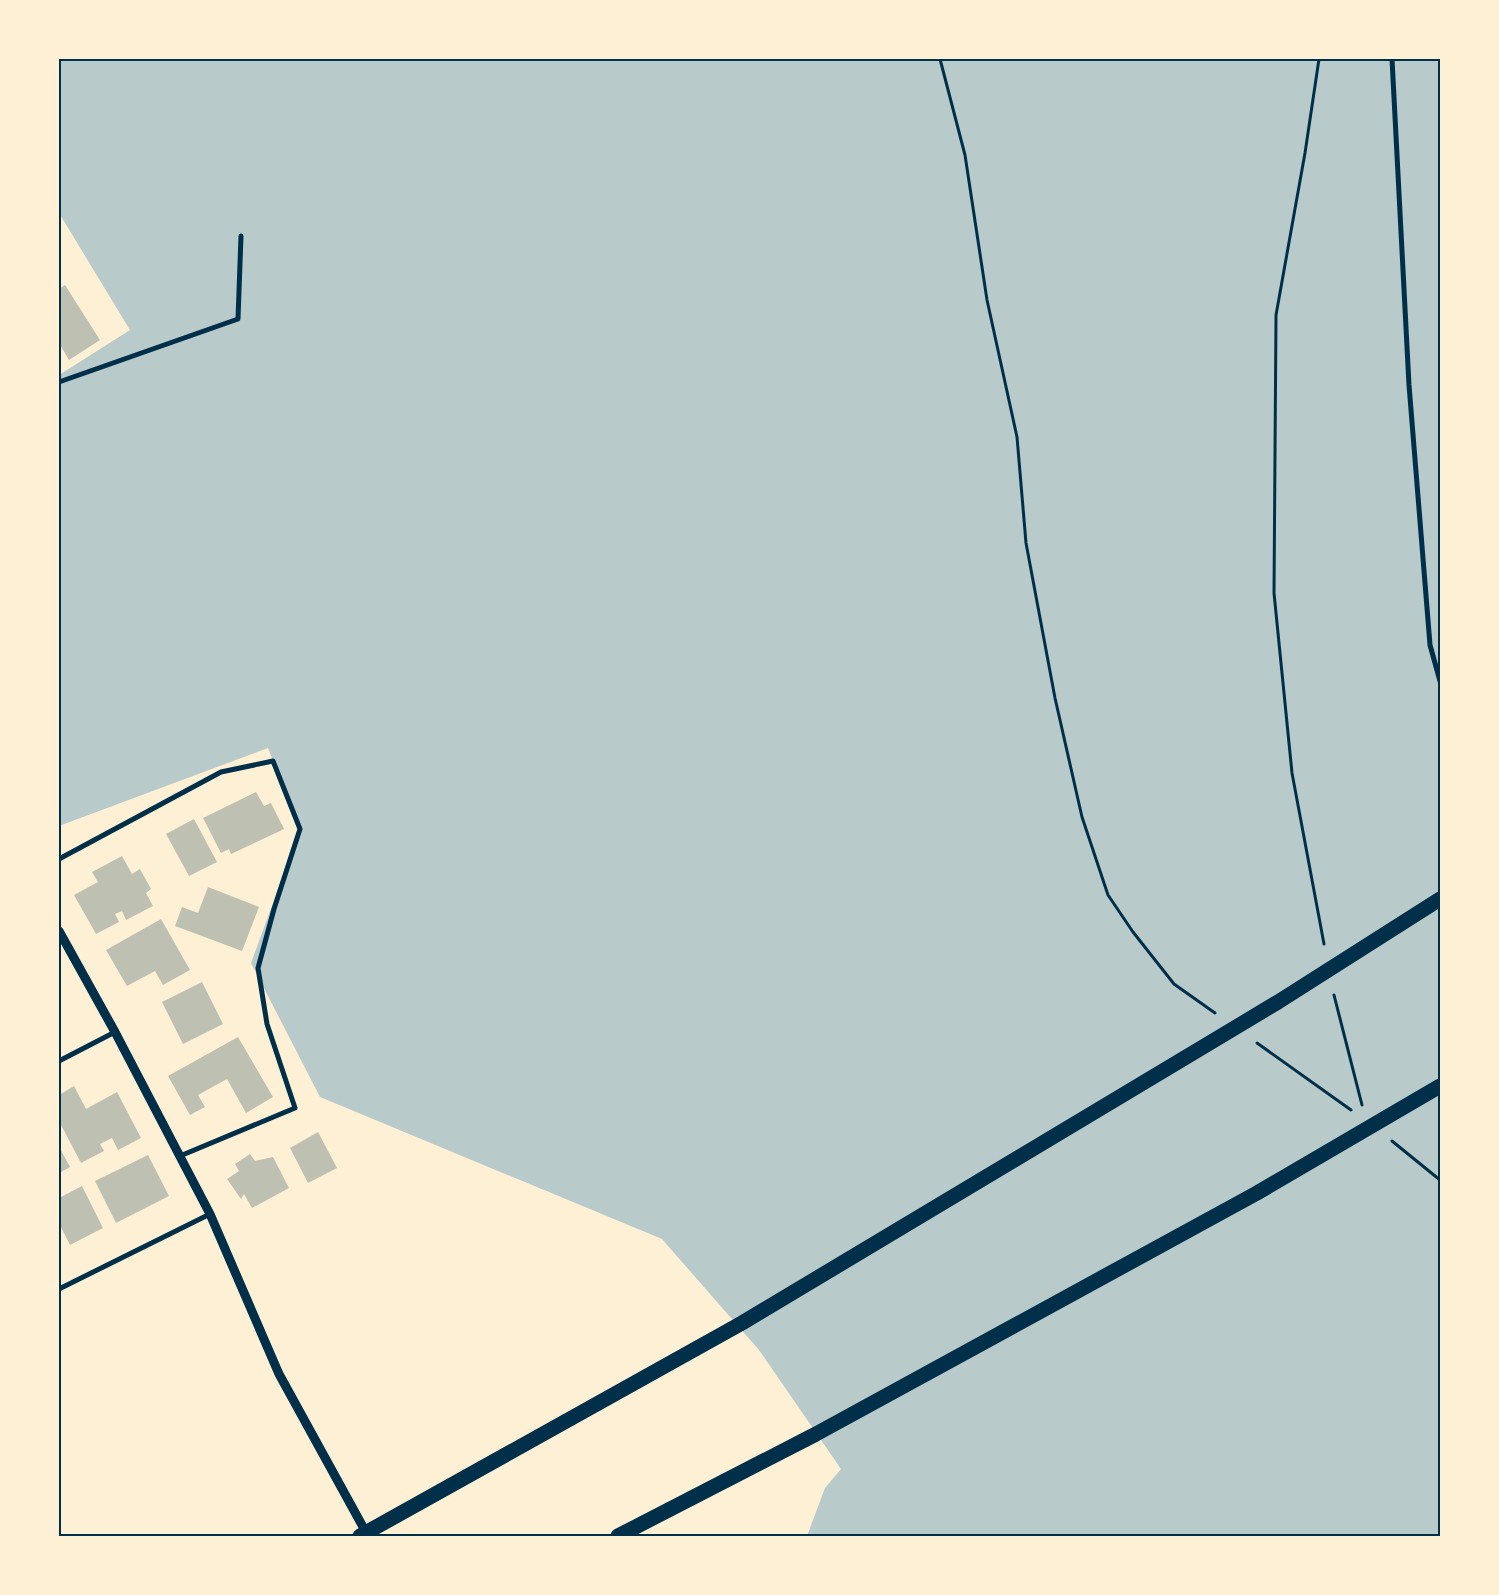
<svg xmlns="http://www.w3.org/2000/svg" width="1499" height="1595" font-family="'PT Sans',sans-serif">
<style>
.green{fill:#b9caca}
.building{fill:#bec0b2}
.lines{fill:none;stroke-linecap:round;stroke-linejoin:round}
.path{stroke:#003049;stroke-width:3}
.minor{stroke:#003049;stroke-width:5}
.tertiary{stroke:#003049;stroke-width:9}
.motorway{stroke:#003049;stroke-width:15}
.neatline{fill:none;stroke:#003049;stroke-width:2}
</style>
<rect width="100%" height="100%" fill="#fdf0d5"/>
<path class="green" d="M59,59H1440V1536H807L825,1488L841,1469L759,1350L662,1239L320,1097L251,963L300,829L268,748L59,826V375L130,330L59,213Z"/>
<path class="building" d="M65,285L100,340L69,360L59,343V289Z
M256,792L264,806L271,803L284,829L231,854L229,849L221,853L203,818Z
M194,819L217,862L189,876L166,834Z
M122,856L132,874L140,869L151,889L146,893L153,906L126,920L122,911L115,914L119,922L96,934L74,895L98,882L92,872Z
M208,887L259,907L242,951L175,926L182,907L198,913Z
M161,919L190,970L163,985L155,971L127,986L106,950Z
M202,982L223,1024L183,1044L162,1002Z
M238,1037L273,1097L246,1113L227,1079L198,1095L205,1107L190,1115L168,1076Z
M74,1086L86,1109L117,1092L141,1138L118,1150L112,1138L100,1144L104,1151L81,1163L59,1121V1095Z
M318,1132L337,1168L308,1183L290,1148Z
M59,1147L70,1167L59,1173Z
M250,1154L255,1161L273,1157L289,1188L252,1208L244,1194L241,1199L227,1179L239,1171L235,1164Z
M148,1155L169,1196L116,1223L95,1181Z
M82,1186L103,1228L70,1245L59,1223V1198Z"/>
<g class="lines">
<path class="path" d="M940,59L965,155L987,300L1017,437L1026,543L1055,698L1082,817L1108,895L1133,932L1174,984L1215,1013
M1319,59L1305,153L1276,315L1274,593L1292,773L1324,944
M1334,995L1362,1105
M1257,1043L1351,1110
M1392,1141L1440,1180"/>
<path class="minor" d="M1392,59L1409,385L1430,645L1440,681
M59,382L238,319L241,236
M59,859L221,772L273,761L300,829L274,909L258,968L267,1024L295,1108L180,1156
M59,1061L115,1032
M59,1289L210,1214"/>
<path class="tertiary" d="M59,931L115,1032L210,1214L279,1374L368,1536"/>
<path class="motorway" d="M360,1536L742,1323L1278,1002L1440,899
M618,1536L816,1434L1257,1193L1440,1086"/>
</g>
<rect width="1499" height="1595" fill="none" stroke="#fdf0d5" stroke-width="120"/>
<rect x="60" y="60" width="1379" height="1475" class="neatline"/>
</svg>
